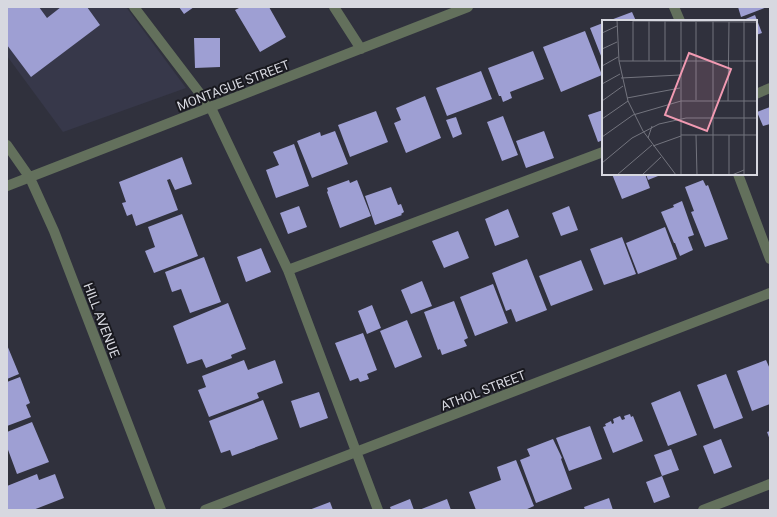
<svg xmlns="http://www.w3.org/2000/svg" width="777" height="517" font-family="Roboto,sans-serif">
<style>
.built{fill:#37384a}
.building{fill:#9e9fd3}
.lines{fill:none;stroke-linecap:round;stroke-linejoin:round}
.minor{stroke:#63705c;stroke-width:10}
.labels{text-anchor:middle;stroke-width:4;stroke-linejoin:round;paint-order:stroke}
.street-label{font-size:13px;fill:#d7d8e0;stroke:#19191f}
.inset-road{fill:none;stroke:#73747e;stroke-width:1}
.view{fill:#f19ab2;fill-opacity:0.15;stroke:#f19ab2;stroke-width:2}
.inset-edge{fill:none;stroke:#d7d8e0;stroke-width:2}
</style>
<rect width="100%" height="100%" fill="#30313d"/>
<path class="built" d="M7,7H126L186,88L63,132L7,56Z"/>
<path class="building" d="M7,7H39L47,18L61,7H87L100,25L31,77L7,45Z
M179,7H194L184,14Z
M241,7H269L286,37L260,52L235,10Z
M738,7H767L741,17Z
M632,12L636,21H608Z
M755,15L762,33L756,35V21H741Z
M603,23V61L590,28Z
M585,31L602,75L561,92L543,47Z
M194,38H220V67L195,68Z
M533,51L544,79L510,92L512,98L503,102L501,96H499L488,68Z
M481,71L492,99L447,116L436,88Z
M425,96L441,138L406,153L394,123L401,120L396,108Z
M770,107V124L763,126L757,112Z
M603,110V140L598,142L588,115Z
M376,111L388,142L350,157L338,125Z
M503,116L518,155L502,161L487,122Z
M456,117L462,134L453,138L446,120Z
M335,131L348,164L312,178L297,141L320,132L321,136Z
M544,131L554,158L526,168L516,141Z
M294,144L309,186L276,198L266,170L279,165L273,152Z
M182,157L192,184L175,190L170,179L167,180L178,210L136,226L132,214L127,216L122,203L126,202L119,182Z
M612,174H645L650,188L622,199Z
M646,174H663L648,180Z
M349,180L350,183L357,180L371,216L340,228L327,192L328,191L327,188Z
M703,180L706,186L708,185L728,239L705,247L691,212L694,211L685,187Z
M391,187L398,205L401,204L404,212L401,214L402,215L375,225L365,196Z
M682,201L694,235L688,237L693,250L680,256L675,243H674L661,212L674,207L673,205Z
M299,206L307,227L288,234L280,213Z
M569,206L578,230L561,236L552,213Z
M508,209L519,237L495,246L485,219Z
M182,214L198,256L154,273L145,251L155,247L148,227Z
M665,227L677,259L638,274L626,243Z
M458,231L469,258L444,268L432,241Z
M622,237L636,274L604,285L590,249Z
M261,248L271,272L246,282L237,257Z
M204,257L221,302L190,313L181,289L172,292L165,272Z
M527,259L547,310L516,322L511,309L506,311L492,273Z
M581,260L593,290L551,306L539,276Z
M422,281L432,306L411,314L401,290Z
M493,284L508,323L475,336L460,297Z
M454,301L468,338L464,340L467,346L442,355L440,349L438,350L424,312Z
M228,303L246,349L231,355L232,358L206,368L202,359L187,364L173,326Z
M372,305L381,328L367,334L358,311Z
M407,320L422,357L395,368L380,331Z
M363,333L377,370L367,374L369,379L360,382L358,378L350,381L335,343Z
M7,345L19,374L7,379Z
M244,360L248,370L275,360L283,383L257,393L259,398L209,417L198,390L206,387L202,376Z
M766,360L770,369V404L752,411L737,371Z
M726,374L743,418L714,429L697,385Z
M20,377L30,403L26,405L31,417L7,426V382Z
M680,391L697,435L668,446L651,403Z
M319,392L328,418L300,428L291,401Z
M263,400L278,439L232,456L230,450L221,453L209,421Z
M630,414L631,417L633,416L643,441L613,453L603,427L606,426L605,424L611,421L612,424L614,423L613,419L620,416L622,420L625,419L624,416Z
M32,422L49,462L17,474L7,447V432Z
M590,426L602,459L569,471L556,438Z
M770,431V440L767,432Z
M553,439L562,458L561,459L572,489L536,503L520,460L530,456L527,449Z
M721,439L732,467L714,474L703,446Z
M671,449L679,470L662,476L654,455Z
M516,460L534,506L525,510H476L469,492L501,480L497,467Z
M37,474L39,480L55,474L64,498L33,510H7V486Z
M662,476L670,497L654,503L646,482Z
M609,498L613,510H585L584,507Z
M410,499L414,510H391L390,507Z
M447,499L451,510H419Z
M330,502L333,510H309Z"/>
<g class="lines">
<path class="minor" d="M134,7L211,108L288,270L378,510
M334,7L361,49
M674,7L680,21
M756,94L770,88
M7,145L30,178L54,231L161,510
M738,174L770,259
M7,186L468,7
M288,270L603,152
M205,510L770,293
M703,510L770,484"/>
</g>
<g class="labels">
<g class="street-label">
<text transform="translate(233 85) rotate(-21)" y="5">MONTAGUE STREET</text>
<text transform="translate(102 320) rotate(69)" y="5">HILL AVENUE</text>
<text transform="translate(483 390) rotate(-21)" y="5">ATHOL STREET</text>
</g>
</g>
<g transform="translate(602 20)">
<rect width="155" height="155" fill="#30313d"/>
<path class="inset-road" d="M15,0L17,41L26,81L41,111L74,155M79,0V155M111,0V155M142,0V155M31,1L155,2M31,1V41M63,1V41M94,1V80M0,13L15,6M0,29L15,22M17,41H155M47,41V1M0,46L16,37M19,58L78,55M0,64L18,54M25,78L78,68M0,81L21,66M126,81L127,2M0,99L26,81M79,115H155M94,115L95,155M127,115V155M0,117L31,95L79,81H155M46,118L50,106M51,126L79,116M0,143L30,118L57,104L84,98H155M15,155L50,125M40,155L59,137M130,155L142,150"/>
<path class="view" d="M87,33L129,49L105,111L63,95Z"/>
<rect width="155" height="155" class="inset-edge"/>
</g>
<rect width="777" height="517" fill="none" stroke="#d7d8e0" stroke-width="16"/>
</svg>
